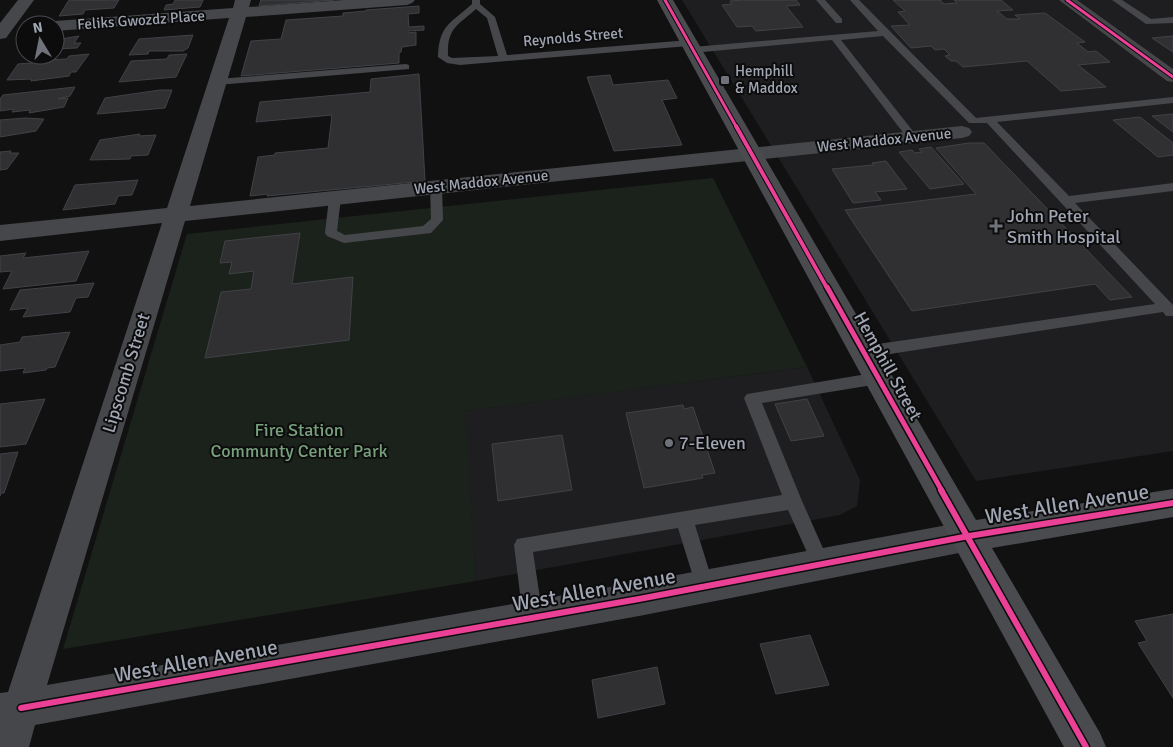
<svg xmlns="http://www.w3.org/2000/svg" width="1173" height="747" font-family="Signika,sans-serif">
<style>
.built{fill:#1e1e20}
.green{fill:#1b221c}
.building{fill:#303032;stroke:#404246}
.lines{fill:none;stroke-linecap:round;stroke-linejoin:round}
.lane{fill:#46474a;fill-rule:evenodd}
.street{fill:#46474a;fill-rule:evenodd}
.secondary{fill:#4a4b4f;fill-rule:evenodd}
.cycleway-far3-casing{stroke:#0c0c0d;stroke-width:5}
.cycleway-far2-casing{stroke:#0c0c0d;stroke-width:6}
.cycleway-far1-casing{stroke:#0c0c0d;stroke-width:8}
.cycleway-casing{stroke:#0c0c0d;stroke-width:9}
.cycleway-far3{stroke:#ea4096;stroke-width:3}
.cycleway-far2{stroke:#ea4096;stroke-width:4}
.cycleway-far1{stroke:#ea4096;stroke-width:5}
.cycleway{stroke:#ea4096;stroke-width:6}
.poi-dot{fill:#6f727b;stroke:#0c0c0d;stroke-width:2}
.labels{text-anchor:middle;stroke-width:4;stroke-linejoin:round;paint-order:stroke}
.far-street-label{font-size:15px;fill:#a1a6b4;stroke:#0c0c0d}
.far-poi-label{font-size:15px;fill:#a1a6b4;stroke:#0c0c0d;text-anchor:start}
.poi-label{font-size:18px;fill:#a1a6b4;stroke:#0c0c0d;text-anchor:start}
.street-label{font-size:18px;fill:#a1a6b4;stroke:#0c0c0d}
.park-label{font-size:18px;fill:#77a07c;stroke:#0c0c0d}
.near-street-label{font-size:21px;fill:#a1a6b4;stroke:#0c0c0d}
</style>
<rect width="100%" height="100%" fill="#111112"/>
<path class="built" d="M682,0H1173V451L976,481Z
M807,367L860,480L857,506L840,515L476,581L464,411Z"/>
<path class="green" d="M713,178L807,367L465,411L476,581L63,649L187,234Z"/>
<path class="building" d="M69,0H119L114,8L85,10L83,14L59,16Z
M175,0H203L200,7L164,10L166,5L173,4Z
M261,0H334L259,6Z
M743,0H796L800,5L786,6L803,27L756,31L752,26L737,27L722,5L732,4L730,1Z
M893,0H940L944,4L957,3L954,0H1001L1013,10L997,11L1007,19H1020L1015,15L1045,13L1085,42L1077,43L1088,52L1096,51L1110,62L1078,65L1106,87L1061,91L1027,61L963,67L956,61H951L945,56L950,55L944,49L935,50L931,46L911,48L891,26L910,25L898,12L905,11Z
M419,6V13L408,14L409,27L424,26V30L408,31V33L416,32V45L402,47L401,52L399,53V63L241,76L251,41L281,39L286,20L343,16V13L366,11V10Z
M193,35L188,48L183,51H149L148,54L129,55L139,39Z
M79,36L74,43H81L77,48L55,49V40Z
M1173,36V52L1152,38Z
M89,54L76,72H71L69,76L31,81L32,79L7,80L18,64L43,62L44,60L67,59L69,56Z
M187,54L176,77L119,82L131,61L167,59L169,55Z
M419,74L425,181L267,196L268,194L250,196L258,157L275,155V153L328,148L332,115L256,122L260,102L370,92L371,79Z
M610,75L613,85L668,80L677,98L662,100L682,145L614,151L587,77Z
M75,87L70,96L58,99L68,98L64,107L29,113L30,110L12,112L14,109L0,111V99L3,95Z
M160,90H172L165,108L97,114L105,98Z
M1173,114V132L1152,116Z
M1140,117L1173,143V155L1158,157L1113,120Z
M25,118L44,119L36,131L0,137V120Z
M140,134L139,136L156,135L148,155L131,156L130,159L90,160L100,140Z
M969,143H984L1132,297L1110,300L1095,284L912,311L845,210L976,194L936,148Z
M931,147L964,184L930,189L899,152L912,150L915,153L922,152L919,149Z
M11,151L10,153H19L7,169L0,170V152Z
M886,161L907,189L875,192L881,200L853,203L832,169L873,165L872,163Z
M138,180L132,195L118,196L115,204L63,210L75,185Z
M300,233L292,284L353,277L349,340L205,358L221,292L251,289L254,271L229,274L232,262L220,263L225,241Z
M89,251L76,281L3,289L12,271L0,272V256L26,253L23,258Z
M94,283L88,297L76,298L70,312L23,317L28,308L10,310L20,290Z
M70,332L55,367L47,368L46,370L23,373L25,368L0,371V345L20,342L22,337Z
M45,399L26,444L0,447V404Z
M807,399L824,436L791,441L775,404Z
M683,405L684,409L693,407L715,473L702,475L703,478L644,488L626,413Z
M562,435L572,490L498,501L492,444Z
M18,452L4,493H1L0,496V454Z
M1173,614V698L1138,643L1147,641L1135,621Z
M810,635L829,685L776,694L760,644Z
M657,667L665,704L598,718L592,680Z"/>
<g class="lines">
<path class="lane" d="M472,0H480V4L495,17L507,55L689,40L694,43L689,46L460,65L447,63L438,57C439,25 450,24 472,4ZM476,9L487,18L498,56L452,58L448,56C447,28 457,26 476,9Z
M816,0H825L842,19V23H836Z
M850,0H859L976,118L1173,97V103L997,122L1069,196L1173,183V191L1075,203L1173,305V316H1166L1163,312L864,358L859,356L857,352L859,348L864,346L1155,304L987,123H969L883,36L841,40L916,135L917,137L916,139H908L832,40L693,53L688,50L693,47L878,31Z
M1112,0H1122L1151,19L1173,17V23L1146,24Z
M406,64L409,65V69L217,85L212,82L217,79Z
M436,183L442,187L443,220L431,233L344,243L327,236L325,233L329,198L335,194L341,198L337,231L345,235L423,226L431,219L430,187Z
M879,372L884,374L887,378L884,382L879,384L762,403L802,501L830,564L827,570L821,573L815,570L788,510L695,525L714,586L712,593L705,595L698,593L696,586L678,528L533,552L543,618L540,625L533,628L526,625L523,618L514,545L517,539L782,495L744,398L747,394Z"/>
<path class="street" d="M18,0H34L6,38L0,39V23Z
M235,0H251L249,7L343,0H415L412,3L407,5L246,17L190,206L962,126L969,128L972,132L969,136L962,138L185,221L47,685L639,582L969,521L981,525L985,536L981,547L969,551L639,616L35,725L29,747H0V693L8,692L162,223L0,241V225L167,208L229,18L55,31V25H48L55,21L233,8Z
M1059,0H1077L1173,69V82L1167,81Z"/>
<path class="secondary" d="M657,0H673L976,520L1173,489V517L992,548L1100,733L1106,747H1064Z"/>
<g class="cycleway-far3-casing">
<path id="cycleway-far3" d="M665,0L737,128
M1067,0L1173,77"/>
</g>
<g class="cycleway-far2-casing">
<path id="cycleway-far2" d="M736,126L827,288"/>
</g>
<g class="cycleway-far1-casing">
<path id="cycleway-far1" d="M827,287L942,491"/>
</g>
<g class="cycleway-casing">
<path id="cycleway" d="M941,490L1086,747
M21,708L639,599L969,536L1173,503"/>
</g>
<use href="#cycleway-far3" class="cycleway-far3"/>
<use href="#cycleway-far2" class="cycleway-far2"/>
<use href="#cycleway-far1" class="cycleway-far1"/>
<use href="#cycleway" class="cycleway"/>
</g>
<g class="poi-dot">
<rect x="720" y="75" width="10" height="10" rx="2.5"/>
<path d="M993.5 218.5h5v5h5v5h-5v5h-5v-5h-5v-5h5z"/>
<circle cx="669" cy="443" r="5"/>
</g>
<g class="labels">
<g class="far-street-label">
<text transform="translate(141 20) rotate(-4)" y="5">Feliks Gwozdz Place</text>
<text transform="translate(573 37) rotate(-5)" y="5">Reynolds Street</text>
<text transform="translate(884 140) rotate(-6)" y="5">West Maddox Avenue</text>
<text transform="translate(481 182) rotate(-6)" y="5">West Maddox Avenue</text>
</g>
<g class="far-poi-label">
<text x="735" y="76">Hemphill<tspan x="735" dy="17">&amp; Maddox</tspan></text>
</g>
<g class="poi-label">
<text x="1007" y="222">John Peter<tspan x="1007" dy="21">Smith Hospital</tspan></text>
<text x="679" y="449">7-Eleven</text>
</g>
<g class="street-label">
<text transform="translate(888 366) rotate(61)" y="6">Hemphill Street</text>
<text transform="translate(126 373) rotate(-73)" y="6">Lipscomb Street</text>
</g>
<g class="park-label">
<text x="299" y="436">Fire Station<tspan x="299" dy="21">Communty Center Park</tspan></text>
</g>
<g class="near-street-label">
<text transform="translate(1067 504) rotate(-9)" y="7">West Allen Avenue</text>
<text transform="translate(594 590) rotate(-10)" y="7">West Allen Avenue</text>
<text transform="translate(196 661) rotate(-10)" y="7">West Allen Avenue</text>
</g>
</g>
<g transform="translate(40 40) rotate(350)"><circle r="24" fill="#0c0c0d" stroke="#484a50"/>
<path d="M0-4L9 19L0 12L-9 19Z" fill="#6f727b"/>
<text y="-8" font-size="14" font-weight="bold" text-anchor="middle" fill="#a1a6b4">N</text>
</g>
</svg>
